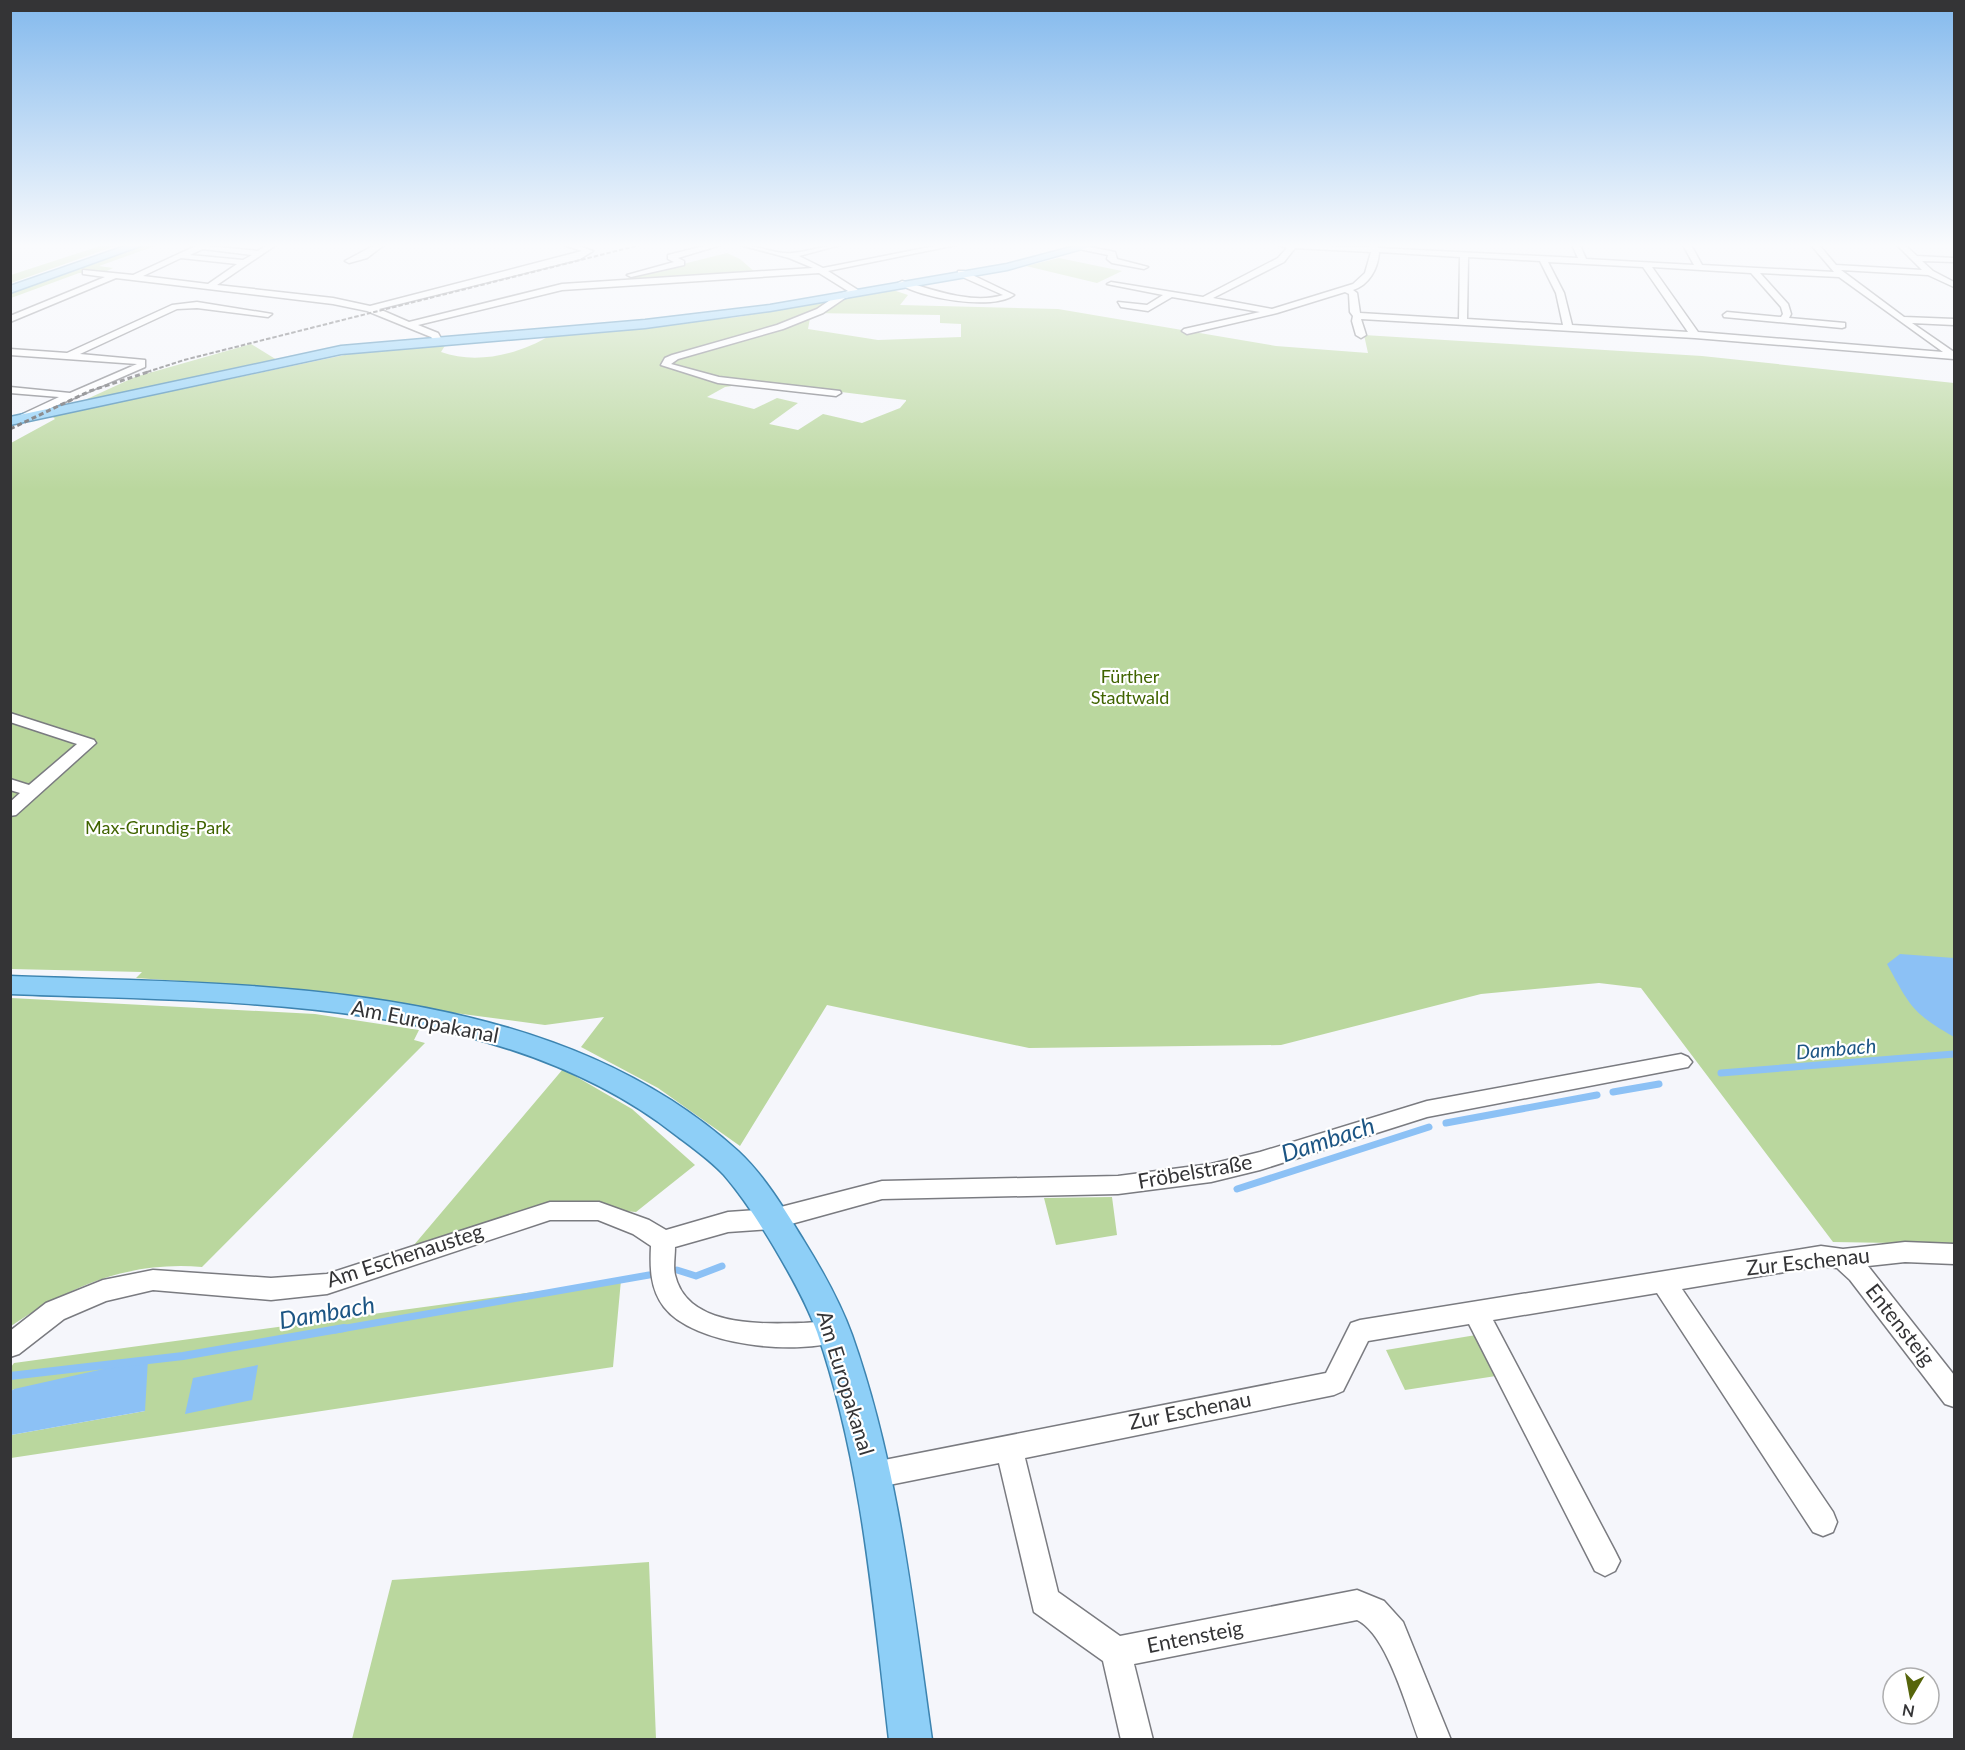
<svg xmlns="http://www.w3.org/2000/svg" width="1965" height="1750" font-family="Lato,sans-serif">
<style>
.green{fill:#bad79e;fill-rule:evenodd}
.water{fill:#8cc1f5}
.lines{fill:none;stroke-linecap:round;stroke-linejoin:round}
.stream-far1{stroke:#8cc1f5;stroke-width:7}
.stream{stroke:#8cc1f5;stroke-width:8}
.minor-casing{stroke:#7a7b80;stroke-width:3}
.major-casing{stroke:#3d84b0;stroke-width:3}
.minor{fill:#fff;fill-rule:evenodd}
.major{fill:#8ecff7;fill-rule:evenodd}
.rail-far1{stroke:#5c5c5f;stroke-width:2;stroke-dasharray:4.5 2;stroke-linecap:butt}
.rail{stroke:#5c5c5f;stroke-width:3;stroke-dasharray:5 3;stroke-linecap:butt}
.labels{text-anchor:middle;stroke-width:4.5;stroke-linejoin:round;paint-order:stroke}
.park-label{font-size:18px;fill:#406401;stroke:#fff}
.water-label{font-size:20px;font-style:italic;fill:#1c5584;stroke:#fff}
.near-street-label{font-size:21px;fill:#343436;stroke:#fff}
.near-water-label{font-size:24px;font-style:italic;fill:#1c5584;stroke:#fff}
</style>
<rect width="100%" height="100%" fill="#f5f6fb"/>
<path class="green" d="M103,245H118L11,283V275Z
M146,245H158L99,266L113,268L105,272L79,273L11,298L10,293Z
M727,253L740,259L756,273L636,282L627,278Z
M1059,258L1122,271L1097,283L1026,266Z
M887,288L908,295L900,305L1058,309L1276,346L1368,353L1364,335L1702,356L1954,383V1244L1833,1242L1641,988L1599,983L1481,994L1281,1045L1029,1048L827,1005L740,1146L658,1088L581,1047L604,1017L545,1025L253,986L136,978L142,972L11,969V443L55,419L52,416L359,352L446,344L441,352C477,365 520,354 551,335L738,317ZM811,313L940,315V323L961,324V337L878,340L808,329ZM759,382L906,400V401L900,408L862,423L823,414L798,430L769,424L798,403L777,398L754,409L707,397L725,387Z
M251,344L277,360L91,401L87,399L135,377Z
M11,998L315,1014L419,1030L414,1040L425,1043L202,1267C128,1261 71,1286 11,1326Z
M563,1069L632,1109L695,1165L636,1212L543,1204L408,1252Z
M1112,1197L1117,1235L1056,1245L1044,1198Z
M621,1280L613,1367L11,1458V1435L145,1411L14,1389L11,1391V1367L14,1363Z
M1476,1335L1496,1376L1405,1390L1386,1350Z
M649,1562L656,1739H352L392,1580Z"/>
<path class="water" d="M1900,954L1954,958V1037C1912,1013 1910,1006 1887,964Z
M148,1359L145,1411L11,1435V1391L14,1389Z
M258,1365L252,1400L185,1414L193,1378Z"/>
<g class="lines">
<path class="stream-far1" d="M1721,1073L1954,1054
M1613,1092L1659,1084
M1446,1123L1597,1095
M1237,1189L1429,1127
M677,1270L696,1276L722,1266
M335,1330L649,1275"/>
<path class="stream" d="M10,1376L183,1356L344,1328"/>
<g class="minor-casing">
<path id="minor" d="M198,245L258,251L267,245H276L217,285L333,298L370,306L582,251L564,245H576L593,251L580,259L379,309L409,322L562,284L813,268L789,258L740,245C758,245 776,255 792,253C809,252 823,245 840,245L799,256L823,268L940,245H956L828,271L858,290V294L845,298L823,313L783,329L678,359L671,364L719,377L840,391L841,393L836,396L718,383L661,365L665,358L672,355L777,325L817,309L839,294L848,291L819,273L562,290L418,325L438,333L442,340L437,343L431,337L367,311L333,304L116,278L10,322V316L105,277L83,274V270L133,275ZM203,249L252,255L243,260L190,255ZM181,258L237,264L208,284L143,276Z
M375,245H384L367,258L349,263L345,261Z
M708,245H721L678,258L684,261V265L631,277L627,275L674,262L668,259V255Z
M1079,245L1115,252L1117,259L1148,267L1144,269L1112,263L1107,259L1108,255L1079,249Z
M1279,245L1370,247V245H1378V248L1578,258L1572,245H1580L1586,259L1694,265L1683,245H1691L1702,265L1834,272L1811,245H1819L1836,265L1922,270L1897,245H1905L1917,256L1954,258V262L1922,261L1933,271L1954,282V287L1928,275L1841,270L1904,317L1954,319V325L1912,323L1954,352V359L1695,338L1361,319L1366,335L1361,338L1356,335L1352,321L1353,316L1350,312L1349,294L1345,292L1277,313L1187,334L1182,331L1184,329L1260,312L1172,297L1148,311L1121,307L1118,302L1147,305L1163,295L1107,284L1111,282L1203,297L1278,258L1287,248ZM1295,248L1371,252L1365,273L1353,284L1272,309L1213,298L1284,262ZM1379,252L1460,257L1459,319L1360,313L1357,293L1353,290C1369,285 1378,269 1379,252ZM1468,257L1540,261L1556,293L1563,325L1467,319ZM1548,262L1643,267L1688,332L1572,325L1564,293ZM1652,267L1751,273L1781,307L1783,314L1781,317L1727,312L1723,315L1724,317L1842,328L1845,327V323L1789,318L1791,314L1788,304L1760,273L1839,277L1943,352L1698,332Z
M958,271H964L1014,295C993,311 919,298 898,283L902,281C932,289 971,305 1003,295L958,275Z
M197,302L272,314L268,317L197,308L177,309L80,354L145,360V367L21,421L12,419L59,397L10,393V387L70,393L137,364L10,355V349L67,353L172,305Z
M10,713L94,740L96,743L16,815L10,816V802L20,793L10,790V779L29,785L77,744L10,722Z
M1681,1054L1688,1057L1692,1062L1688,1067L1427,1117L1260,1170L1211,1182L1118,1194L882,1199L773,1229L728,1232L675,1247C675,1256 673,1267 675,1275C687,1327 760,1324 801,1323C815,1323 828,1319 842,1324L846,1332L842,1340C798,1356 694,1346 664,1307C650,1289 650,1267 651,1246L633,1234L598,1220H550L327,1294L271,1300L153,1290L106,1301L64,1319L19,1354L10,1357V1331L46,1303L103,1280L153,1270L271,1278L327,1274L550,1202H599L649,1220L666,1230L728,1212L773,1209L882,1181L1118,1176L1211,1164L1260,1152L1427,1101Z
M1905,1242L1954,1244V1264L1905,1262L1868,1266L1954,1375V1407L1945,1404L1850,1280L1837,1268L1821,1266L1682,1289L1833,1512L1837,1522L1833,1532L1823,1536L1813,1532L1657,1293L1493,1320L1615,1551L1620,1561L1615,1571L1605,1576L1595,1571L1469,1324L1368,1341L1343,1391L1334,1395L1025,1458L1058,1592L1120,1636L1357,1590L1384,1601L1403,1622L1451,1740H1419C1407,1709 1387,1634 1357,1620L1134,1664L1153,1740H1121L1103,1661L1034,1612L999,1463L874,1488L864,1484L860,1475L864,1466L874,1462L1326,1373L1351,1323L1360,1320L1821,1246L1843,1249Z"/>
</g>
<g class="major-casing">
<path id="major" d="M128,245H143L10,293V286Z
M1079,245H1096L1007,270L770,311L645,328L341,354L10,425V417L341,346L645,320L770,305L1007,264Z
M10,976C252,985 546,978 738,1151C765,1176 785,1210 804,1241C822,1270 840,1302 852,1335C898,1465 913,1604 932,1740H889C873,1603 862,1462 817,1332C806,1302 790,1274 774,1247C759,1222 743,1197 724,1175C710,1160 693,1148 677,1136C497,994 228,1003 10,994Z"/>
</g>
<use href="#minor" class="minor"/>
<use href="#major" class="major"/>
<path class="rail-far1" d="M147,372L184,360L640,245"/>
<path class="rail" d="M10,429L90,391L151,371"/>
</g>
<linearGradient id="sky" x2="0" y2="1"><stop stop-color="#83b9ed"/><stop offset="0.5" stop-color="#fafbfd"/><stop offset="1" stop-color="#fafbfd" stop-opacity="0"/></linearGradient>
<rect width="1965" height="490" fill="url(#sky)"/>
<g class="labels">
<g class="park-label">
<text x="1130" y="683">Fürther<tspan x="1130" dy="21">Stadtwald</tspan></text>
<text x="158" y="834">Max-Grundig-Park</text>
</g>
<g class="water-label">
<text transform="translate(1836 1049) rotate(-5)" y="7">Dambach</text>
</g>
<g class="near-street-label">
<text transform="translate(425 1022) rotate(11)" y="7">Am Europakanal</text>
<text transform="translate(1195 1172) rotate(-10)" y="7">Fröbelstraße</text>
<text transform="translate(405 1256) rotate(-18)" y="7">Am Eschenausteg</text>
<text transform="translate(1808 1262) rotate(-6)" y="7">Zur Eschenau</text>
<text transform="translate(1900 1325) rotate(52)" y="7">Entensteig</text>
<text transform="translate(845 1383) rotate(73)" y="7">Am Europakanal</text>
<text transform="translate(1190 1411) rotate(-11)" y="7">Zur Eschenau</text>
<text transform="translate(1195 1637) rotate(-11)" y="7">Entensteig</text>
</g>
<g class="near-water-label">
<text transform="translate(1328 1140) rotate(-18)" y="8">Dambach</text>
<text transform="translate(327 1313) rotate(-10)" y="8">Dambach</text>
</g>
</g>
<rect width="1965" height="1750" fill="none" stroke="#343436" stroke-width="24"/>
<g transform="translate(1911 1696) rotate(190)"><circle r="28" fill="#ffffff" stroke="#aeaeaf" stroke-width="1.5"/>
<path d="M0-4.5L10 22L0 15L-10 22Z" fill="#56650b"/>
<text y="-9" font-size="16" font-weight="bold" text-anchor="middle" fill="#343436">N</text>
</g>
</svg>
